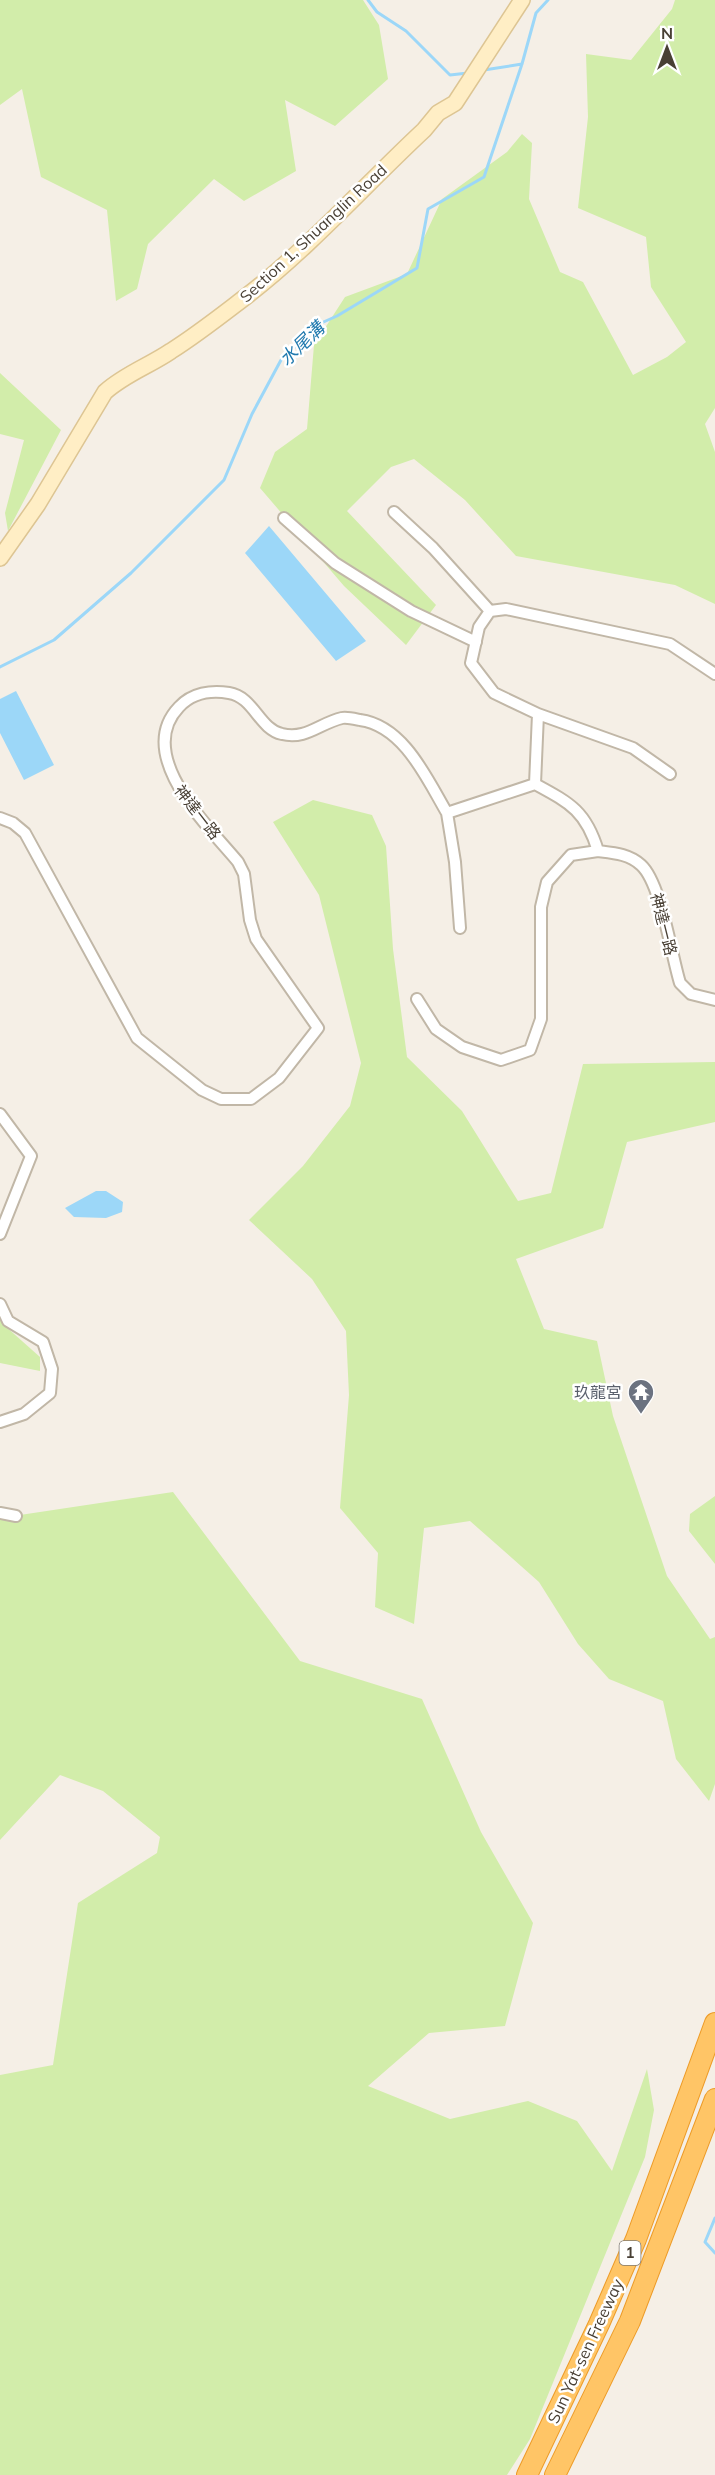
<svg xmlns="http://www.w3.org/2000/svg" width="715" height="2475" font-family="Mulish,'Noto Sans TC',sans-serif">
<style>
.green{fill:#d2edaa}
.water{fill:#9cd7f8}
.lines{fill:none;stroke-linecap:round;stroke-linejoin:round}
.stream{stroke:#9cd7f8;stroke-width:3}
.street-casing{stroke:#c1b7a7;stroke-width:14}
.secondary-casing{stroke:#ddc593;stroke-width:18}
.highway-casing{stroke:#ed9b27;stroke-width:22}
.street{stroke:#fff;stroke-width:10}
.secondary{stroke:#ffeec5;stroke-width:15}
.highway{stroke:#ffc566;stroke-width:20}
.labels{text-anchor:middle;stroke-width:5;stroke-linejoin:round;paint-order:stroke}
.shield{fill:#fff;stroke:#7f7971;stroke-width:1.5}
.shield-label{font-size:15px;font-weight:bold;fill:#483f34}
.street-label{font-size:16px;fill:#483f34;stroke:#fff}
.worship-label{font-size:16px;fill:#5b616d;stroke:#fff;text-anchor:end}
.water-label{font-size:18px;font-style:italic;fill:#2079ae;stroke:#fff}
</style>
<rect width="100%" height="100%" fill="#f5efe6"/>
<path class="green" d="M0,0H363L379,25L388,79L335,126L285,100L296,171L244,201L214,179L148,244L137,289L116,301L107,210L41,177L22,89L0,105Z
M675,0H715V408L705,424L715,452V604L675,585L516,556L465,500L414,459L391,467L347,511L436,605L406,645L344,586L260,488L275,452L307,429L314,345L345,297L407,274L442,199L507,152L522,134L532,143L529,199L560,272L583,282L633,375L667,357L686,342L651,287L646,237L578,208L588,117L586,54L631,60L672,9Z
M0,373L61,430L8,531L5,513L24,440L0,434Z
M313,800L372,815L386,846L393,949L407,1057L462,1111L518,1201L551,1193L583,1064L715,1062V1122L627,1142L603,1228L516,1259L544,1329L597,1341L613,1416L667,1576L710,1639L715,1637V1784L709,1801L676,1759L663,1701L609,1679L578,1644L539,1582L470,1521L424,1528L414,1624L375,1607L378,1553L340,1508L349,1395L346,1331L312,1279L249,1220L303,1166L350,1106L361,1063L319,895L273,822Z
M0,1310L4,1325L40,1357V1371L0,1363Z
M173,1492L300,1661L422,1699L481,1832L533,1923L505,2026L429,2033L368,2086L450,2119L528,2101L577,2121L612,2171L647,2069L654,2110L645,2157L530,2439L507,2475H0V2075L53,2065L78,1903L157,1853L160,1837L103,1791L60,1775L0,1840V1518Z
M715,1496V1564L689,1531L690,1514Z"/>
<path class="water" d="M269,526L366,641L336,661L245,553Z
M16,691L54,765L24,780L0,733V699Z
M96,1191H106L123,1202L122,1212L106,1218L74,1217L65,1208Z"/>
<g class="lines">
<path class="stream" d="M368,0L377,12L406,31L450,75L468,73
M484,70L522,64
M0,667L54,640L131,573L224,480L252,414L281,360L319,324L337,316L417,268L428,209L484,177L522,64L536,13L548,0
M715,2218L705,2242L715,2253"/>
<g class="street-casing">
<path id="street" d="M394,512L433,548L490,611
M284,518L335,563L411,611L476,642
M538,714L633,748L670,774
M535,784L538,714L494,693L471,663L479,627L490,611L506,609L670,644L715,674
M447,813L455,862L460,928
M0,818L13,823L25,833L137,1038L202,1090L221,1099H251L279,1078L318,1028L256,939L250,920L244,874L238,862C209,827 133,755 179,707C192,693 211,690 229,693C254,697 259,729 282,734C306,740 320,723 342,718C347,717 355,719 360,720C404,726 427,779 447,813L535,784C570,803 586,811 598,851C614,853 629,854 641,865C661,883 671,954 680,983L691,994L715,1000
M417,999L436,1029L462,1047L501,1060L530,1050L541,1019V907L547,882L571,855L598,851
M0,1114L31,1156L0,1234
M0,1304L8,1321L43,1342L52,1369L50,1393L24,1414L0,1422
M0,1513L16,1516"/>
</g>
<g class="secondary-casing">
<path id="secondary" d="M0,558L38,504L105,392C125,374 149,366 171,351C198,334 223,314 248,295C311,246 366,184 424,130L438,113L455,103L522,0"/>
</g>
<g class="highway-casing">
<path id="highway" d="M527,2475L599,2324L636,2239L715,2023
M555,2475L630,2321L715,2099"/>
</g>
<use href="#street" class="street"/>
<use href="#secondary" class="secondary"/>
<use href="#highway" class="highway"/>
</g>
<defs>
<g id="temple-pin" transform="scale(1.35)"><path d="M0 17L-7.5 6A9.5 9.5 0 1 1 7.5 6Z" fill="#6b7280" stroke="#fff"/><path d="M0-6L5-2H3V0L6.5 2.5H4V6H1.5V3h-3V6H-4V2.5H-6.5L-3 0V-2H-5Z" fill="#fff"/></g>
</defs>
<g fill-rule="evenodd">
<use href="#temple-pin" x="641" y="1392"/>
</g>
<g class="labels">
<rect class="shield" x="619.5" y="2241" width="21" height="24" rx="4.5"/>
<g class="shield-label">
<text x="630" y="2258">1</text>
</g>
<g class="street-label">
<text transform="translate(313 233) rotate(-43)" y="6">Section 1, Shuanglin Road</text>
<text transform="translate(198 812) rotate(52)" y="6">神達一路</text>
<text transform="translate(664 924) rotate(76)" y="6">神達一路</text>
<text transform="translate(585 2351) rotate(-65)" y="6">Sun Yat-sen Freeway</text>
</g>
<g class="worship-label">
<text x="622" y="1398">玖龍宮</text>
</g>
<g class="water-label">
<text transform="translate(302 344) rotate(-44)" y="6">水尾溝</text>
</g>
</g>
<g transform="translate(667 48)" stroke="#ffffff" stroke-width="4.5" paint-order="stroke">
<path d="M0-4.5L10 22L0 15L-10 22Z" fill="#483f34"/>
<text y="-9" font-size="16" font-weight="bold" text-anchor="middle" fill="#483f34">N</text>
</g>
</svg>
